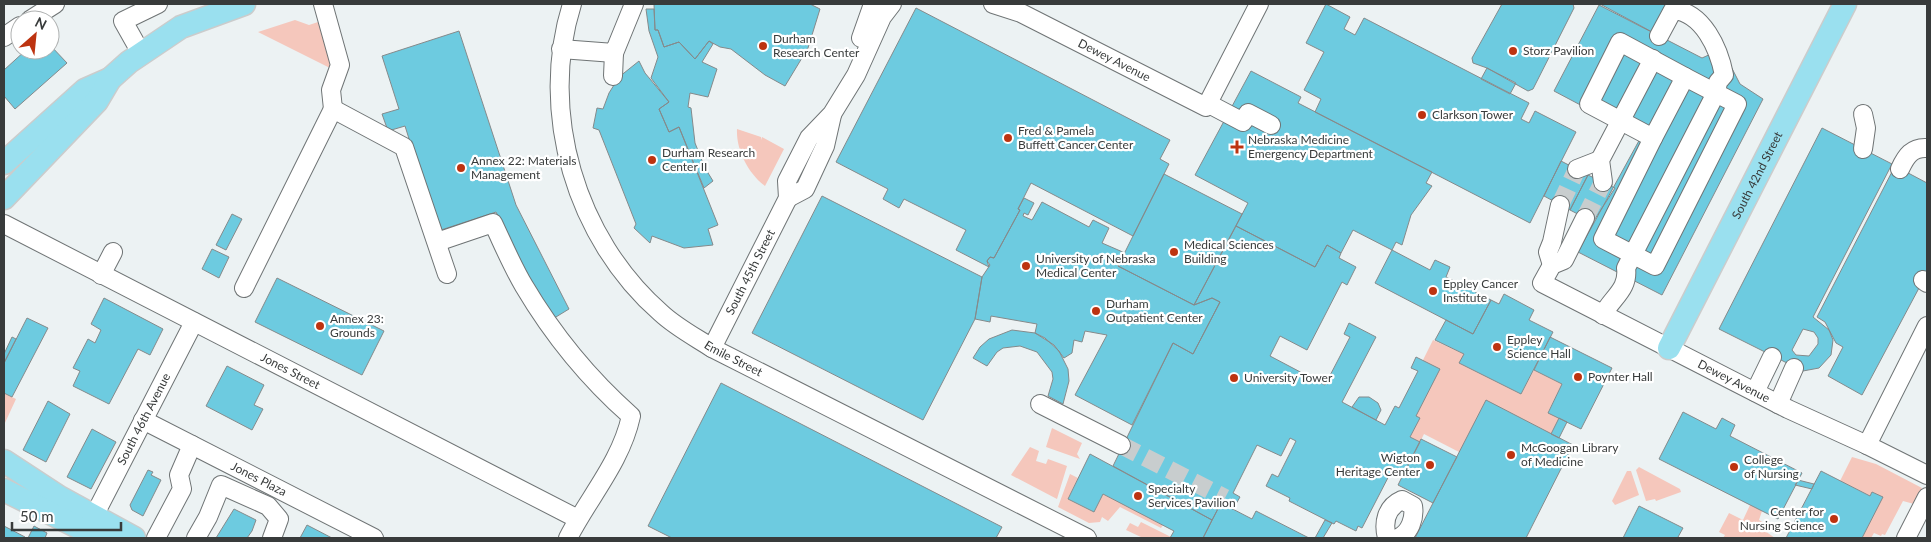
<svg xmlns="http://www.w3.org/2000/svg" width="1931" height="542" font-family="Lato,sans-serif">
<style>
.green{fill:#f5c7bc}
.building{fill:#6dcbe0;stroke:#858a8b;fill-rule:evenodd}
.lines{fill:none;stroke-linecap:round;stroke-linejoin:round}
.minor-tunnel{stroke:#c8cdce;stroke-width:18;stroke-dasharray:18 9;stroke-linecap:butt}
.minor-casing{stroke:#6f7475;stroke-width:20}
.major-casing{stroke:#cbcccc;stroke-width:25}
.minor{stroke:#fff;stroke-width:18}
.major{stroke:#9ae0ef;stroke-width:22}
.poi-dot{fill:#bd3310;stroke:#fff;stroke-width:2}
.labels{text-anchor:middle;stroke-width:4.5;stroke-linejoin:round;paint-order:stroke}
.poi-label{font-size:12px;fill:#383b3b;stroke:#fff;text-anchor:start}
.street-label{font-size:12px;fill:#383b3b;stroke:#fff}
</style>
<rect width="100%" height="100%" fill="#ecf2f3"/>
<path class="green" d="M295,20L309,25L318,22L330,59V68L258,32Z
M737,129L761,137L762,140V137L784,149L765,186C748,173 736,150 737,129Z
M1433,340L1464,354L1460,363L1521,394L1534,370L1562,384L1548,412L1559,418L1551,434L1459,452L1424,434L1420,442L1410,437L1420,418L1416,416L1423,360Z
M4,393L16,399L4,425Z
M1052,428L1082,443L1077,454L1080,459L1046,447Z
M1030,447L1039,451L1036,461L1046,464L1048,459L1067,466L1057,499L1011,475Z
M1852,457L1876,464L1922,488L1914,504L1903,501L1885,535L1882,534L1881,536L1874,533L1871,538H1862L1882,497L1872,492L1870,496L1840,481Z
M1639,467L1680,489L1681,492L1656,501L1655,499L1646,501L1636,470Z
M1627,471H1631L1639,495L1615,505L1612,501Z
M1070,474L1078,478L1068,499L1094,512L1103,494L1163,525L1161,528L1120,507L1108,521L1102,517L1100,522L1089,523L1058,507Z
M1750,505L1762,511L1759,520L1764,523L1762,529L1775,538H1723L1725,535L1719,532L1729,513L1743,520Z
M1141,522L1171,537L1170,538H1143L1126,530L1130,523L1138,527Z"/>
<path class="building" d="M654,4H810L820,9L808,48L785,86L765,75L731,49L720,47L709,41L695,59L679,42L664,47L658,30H655Z
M1326,4L1350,17L1344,29L1355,35L1364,18L1529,103L1521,119L1529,123L1535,111L1576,132L1530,223L1315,112L1321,99L1304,90L1324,52L1306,43Z
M1502,4H1573L1574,8L1533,89L1528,91L1487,68L1473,63L1472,58Z
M1600,4H1669L1654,33Z
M1599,5L1702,58L1722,49L1740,84L1763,99L1662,295L1578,252L1641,137L1554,91Z
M916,8L1170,140L1160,159L1169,164L1133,236L1031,183L1018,209L1020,210L994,258L990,257L987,261L989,267L956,250L966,230L904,199L899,208L883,199L888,189L836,162Z
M646,9H654L655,30H658L664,47L679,42L695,59L709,41L713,44L702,62L717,69L708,97L690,93L688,107L691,108L695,143L705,168L713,181L704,188L679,127L669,132L659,109L669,102L651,78L658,57L649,31Z
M459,31L516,205L569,309L551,320L496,212L438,231L405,126L388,131L382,114L399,109L382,56Z
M50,45L67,63L15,109L4,96V70L26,50H50Z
M639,61L645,73L669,102L659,109L669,132L679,127L718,225L708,229L713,245L684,248L652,236L650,243L634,228L636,224L599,130L593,128L597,108L603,109L609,93L619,77Z
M1487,68L1516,83L1510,94L1481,79Z
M1251,71L1301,97L1298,103L1432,172L1426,183L1432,186L1411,215L1402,245L1396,242L1392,250L1353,230L1341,253L1327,245L1315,267L1236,226L1248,203L1195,175Z
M1822,128L1892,164L1813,317L1829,330L1833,340L1831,355L1819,368L1803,371L1719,329ZM1803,329L1814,332L1818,338V344L1809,356L1796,355L1792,350Z
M1561,161L1588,175L1570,210L1544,196Z
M1895,166L1927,183V273L1862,395L1828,376L1843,347L1836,343L1825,322L1817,317Z
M1164,174L1242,214L1194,305L1118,266Z
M1588,175L1615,188L1593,222L1570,210Z
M822,196L982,277L975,319L923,420L752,333Z
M1024,198L1034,203L1028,215L1024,213L1023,216L1032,220L1042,202L1089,227L1093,220L1109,228L1102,243L1125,253L1118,266L1194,305L1212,298L1220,302L1193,354L1173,343L1132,425L1075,395L1107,335L1085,331L1082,342L1074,340L1072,353L1064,358L1054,345L1035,333L1037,324L991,316L990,322L975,319L982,277L990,265L987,261L990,257L994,258L1020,210L1018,209Z
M232,214L242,219L226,250L216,245Z
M1236,226L1315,267L1327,245L1341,253L1339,258L1356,267L1347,285L1342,282L1307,350L1280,336L1270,356L1325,385L1350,337L1344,334L1349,323L1376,337L1342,402L1385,425L1395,406L1399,408L1418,371L1411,368L1416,357L1440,369L1416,416L1420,418L1410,437L1420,442L1404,473L1393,468L1362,528L1358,526L1356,531L1336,521L1334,524L1289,501L1290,498L1266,486L1272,474L1278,477L1296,441L1290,438L1281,456L1257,445L1233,493L1240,497L1233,509L1221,503L1212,520L1113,466L1173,343L1193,354L1220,302L1212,298L1194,305Z
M212,249L229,257L219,278L202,269Z
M1392,250L1430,270L1435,260L1450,267L1446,277L1491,300L1473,334L1375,283Z
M277,278L384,331L362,375L255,322Z
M1504,294L1534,310L1529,320L1553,332L1521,394L1459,363L1464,354L1435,340L1446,320L1473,334L1491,300L1499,304Z
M104,298L163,329L150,355L138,349L109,404L73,386L80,371L73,368L88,339L95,343L101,330L91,324Z
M27,318L48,328L12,397L4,393V363Z
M1012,330L1035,333L1045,338L1059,351L1068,369L1069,381L1063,404L1048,396L1053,379L1052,372L1037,352L1020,346L1003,348L997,352L987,366L973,358L980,347L989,339Z
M12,337L16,339L4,363V354Z
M1550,337L1612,368L1581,429L1548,413L1562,384L1534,370Z
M227,366L264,385L254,405L263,409L252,430L206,406Z
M721,383L1002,527L996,538H672L648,526Z
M1359,397H1369L1378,403L1381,410L1376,420L1352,407Z
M1486,400L1573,445L1526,538H1415Z
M48,401L70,414L46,462L23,450Z
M1683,412L1716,429L1722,418L1735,425L1730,436L1802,473L1778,519L1659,459Z
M1559,418L1567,422L1559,438L1551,434Z
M92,429L116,442L91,489L67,477Z
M1421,439L1457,457L1433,503L1398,485Z
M1090,454L1212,520L1203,538H1170L1174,531L1103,494L1094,512L1068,499Z
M148,470L153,472L151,475L161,480L143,516L132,510L130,505Z
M1821,471L1870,496L1872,492L1883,497L1862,538H1786Z
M1798,480L1814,484L1812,489L1795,485Z
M1221,503L1252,519L1256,511L1309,538H1203Z
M1639,506L1683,528L1678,537L1680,538H1623Z
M234,509L256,520L252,531L247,538H216Z
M1325,520L1332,523L1323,538H1315Z
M307,525L332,538H300Z
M4,526L25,537V538H4Z
M34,526L47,533L45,538H28Z"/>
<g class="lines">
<path class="minor-tunnel" d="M1560,205L1577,169
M1585,218L1603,182
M1121,445L1225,498"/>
<g class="minor-casing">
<g id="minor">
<path d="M323,4L340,65L331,90L333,109"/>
<path id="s1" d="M572,4C538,112 576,239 661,313C676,327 695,337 712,348L1087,538"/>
<path id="s2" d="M993,4L1021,13L1206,107L1259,4"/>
<path d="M30,20L55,4"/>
<path d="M4,37L20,26"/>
<path d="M861,38L873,4"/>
<path d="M1620,42L1685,77L1653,138L1589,104Z"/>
<path d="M561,49L614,53L634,4"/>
<path d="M141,53L123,21L158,4"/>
<path d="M613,76L614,53"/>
<path d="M1207,103L1243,122L1248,113L1271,125"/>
<path d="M1863,114L1866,128L1863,149"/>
<path d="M1653,138L1603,239L1655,266L1737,104L1685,77"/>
<path d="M1577,169L1600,160"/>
<path d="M1900,169C1906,156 1912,147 1927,148"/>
<path d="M1603,182L1600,160L1653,59"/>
<path d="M788,198L805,189L825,146L832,115"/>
<path id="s3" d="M1585,218L1564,260L1552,265L1542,283L1788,409L1867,445L1927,475"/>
<path id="s4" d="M4,224L578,519"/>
<path d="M437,242L493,223C503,244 512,266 524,286C553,335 588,378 631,416C621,462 589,497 568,538"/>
<path d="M1552,265L1548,252L1552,242L1560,205"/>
<path d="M101,275L113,252"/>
<path d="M1923,280L1927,283"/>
<path d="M244,288L333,109L404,147L447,274"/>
<path d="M1603,315C1611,298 1629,290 1626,268L1716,93L1718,82L1724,75C1719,49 1703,12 1673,10L1659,36"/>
<path id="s5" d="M712,348L788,198L787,181L809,138L832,114L856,75L882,17L892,4"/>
<path d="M1755,392L1772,357"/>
<path d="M1040,404L1121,445"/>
<path d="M1778,404L1794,368"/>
<path id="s6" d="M143,420L374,538"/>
<path d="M1867,445L1927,326"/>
<path id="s7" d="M94,516L194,322"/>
<path d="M156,538L182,489L179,475L192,445"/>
<path d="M196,538L208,517L221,485L268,506L279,519L272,538"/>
<path d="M1387,538C1383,523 1386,507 1402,500L1413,506C1415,518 1410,533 1398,538"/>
<path d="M1906,538L1927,497"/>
</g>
</g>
<g class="major-casing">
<g id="major">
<path d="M4,163L85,90L110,79"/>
<path d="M4,198L97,101L110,79L129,62L181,27L244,4"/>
<path id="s8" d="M1669,348L1845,4"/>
<path d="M4,461L59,497L134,538"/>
<path d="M4,490L100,538"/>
</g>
</g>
<use href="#minor" class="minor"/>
<use href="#major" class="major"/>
</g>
<g class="poi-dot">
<circle cx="763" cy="46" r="5"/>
<circle cx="1513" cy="51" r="5"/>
<circle cx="1422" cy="115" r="5"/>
<circle cx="1008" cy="138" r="5"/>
<path d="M1234.5 139.5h5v5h5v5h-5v5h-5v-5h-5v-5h5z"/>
<circle cx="652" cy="160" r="5"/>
<circle cx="461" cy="168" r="5"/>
<circle cx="1174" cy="252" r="5"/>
<circle cx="1026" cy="266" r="5"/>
<circle cx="1433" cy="291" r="5"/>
<circle cx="1096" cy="311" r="5"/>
<circle cx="320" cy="326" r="5"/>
<circle cx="1497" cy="347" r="5"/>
<circle cx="1578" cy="377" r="5"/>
<circle cx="1234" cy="378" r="5"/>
<circle cx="1511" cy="455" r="5"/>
<circle cx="1430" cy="465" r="5"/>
<circle cx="1734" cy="467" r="5"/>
<circle cx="1138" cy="496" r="5"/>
<circle cx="1834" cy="519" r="5"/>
</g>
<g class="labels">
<g class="poi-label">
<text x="773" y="43">Durham<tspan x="773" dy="14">Research Center</tspan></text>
<text x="1523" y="55">Storz Pavilion</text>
<text x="1432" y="119">Clarkson Tower</text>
<text x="1018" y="135">Fred &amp; Pamela<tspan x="1018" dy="14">Buffett Cancer Center</tspan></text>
<text x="1248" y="144">Nebraska Medicine<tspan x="1248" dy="14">Emergency Department</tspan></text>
<text x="662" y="157">Durham Research<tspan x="662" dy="14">Center II</tspan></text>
<text x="471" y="165">Annex 22: Materials<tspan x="471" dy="14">Management</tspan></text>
<text x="1184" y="249">Medical Sciences<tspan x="1184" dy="14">Building</tspan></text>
<text x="1036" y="263">University of Nebraska<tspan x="1036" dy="14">Medical Center</tspan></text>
<text x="1443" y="288">Eppley Cancer<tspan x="1443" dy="14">Institute</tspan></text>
<text x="1106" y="308">Durham<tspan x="1106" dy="14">Outpatient Center</tspan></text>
<text x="330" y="323">Annex 23:<tspan x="330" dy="14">Grounds</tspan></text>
<text x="1507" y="344">Eppley<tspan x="1507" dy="14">Science Hall</tspan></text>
<text x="1588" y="381">Poynter Hall</text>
<text x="1244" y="382">University Tower</text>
<text x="1521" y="452">McGoogan Library<tspan x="1521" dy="14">of Medicine</tspan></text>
<text x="1420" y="462" text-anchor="end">Wigton<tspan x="1420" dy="14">Heritage Center</tspan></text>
<text x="1744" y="464">College<tspan x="1744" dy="14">of Nursing</tspan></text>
<text x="1148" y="493">Specialty<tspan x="1148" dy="14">Services Pavilion</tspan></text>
<text x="1824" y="516" text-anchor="end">Center for<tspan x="1824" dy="14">Nursing Science</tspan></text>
</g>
<g class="street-label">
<text dy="4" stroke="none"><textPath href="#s2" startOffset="134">Dewey Avenue</textPath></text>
<text dy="4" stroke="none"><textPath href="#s8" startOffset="194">South 42nd Street</textPath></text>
<text dy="4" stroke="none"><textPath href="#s5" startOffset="85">South 45th Street</textPath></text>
<text dy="4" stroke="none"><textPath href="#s1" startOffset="425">Emile Street</textPath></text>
<text dy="4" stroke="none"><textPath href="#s4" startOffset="322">Jones Street</textPath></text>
<text dy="4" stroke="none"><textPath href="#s3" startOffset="296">Dewey Avenue</textPath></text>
<text dy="4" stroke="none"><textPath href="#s7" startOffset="109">South 46th Avenue</textPath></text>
<text dy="4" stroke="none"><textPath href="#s6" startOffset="130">Jones Plaza</textPath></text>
</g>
</g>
<rect width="1931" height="542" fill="none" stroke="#383b3b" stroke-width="10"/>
<g transform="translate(35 35) rotate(27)"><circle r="24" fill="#ffffff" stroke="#afb1b1"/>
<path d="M0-4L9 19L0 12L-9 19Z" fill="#bd3310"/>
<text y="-8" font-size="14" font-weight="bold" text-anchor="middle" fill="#383b3b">N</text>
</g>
<path d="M12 522v8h109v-8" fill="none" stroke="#383b3b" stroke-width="2.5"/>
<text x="20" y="522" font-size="15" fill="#383b3b" stroke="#ffffff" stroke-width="4" paint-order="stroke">50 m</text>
</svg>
